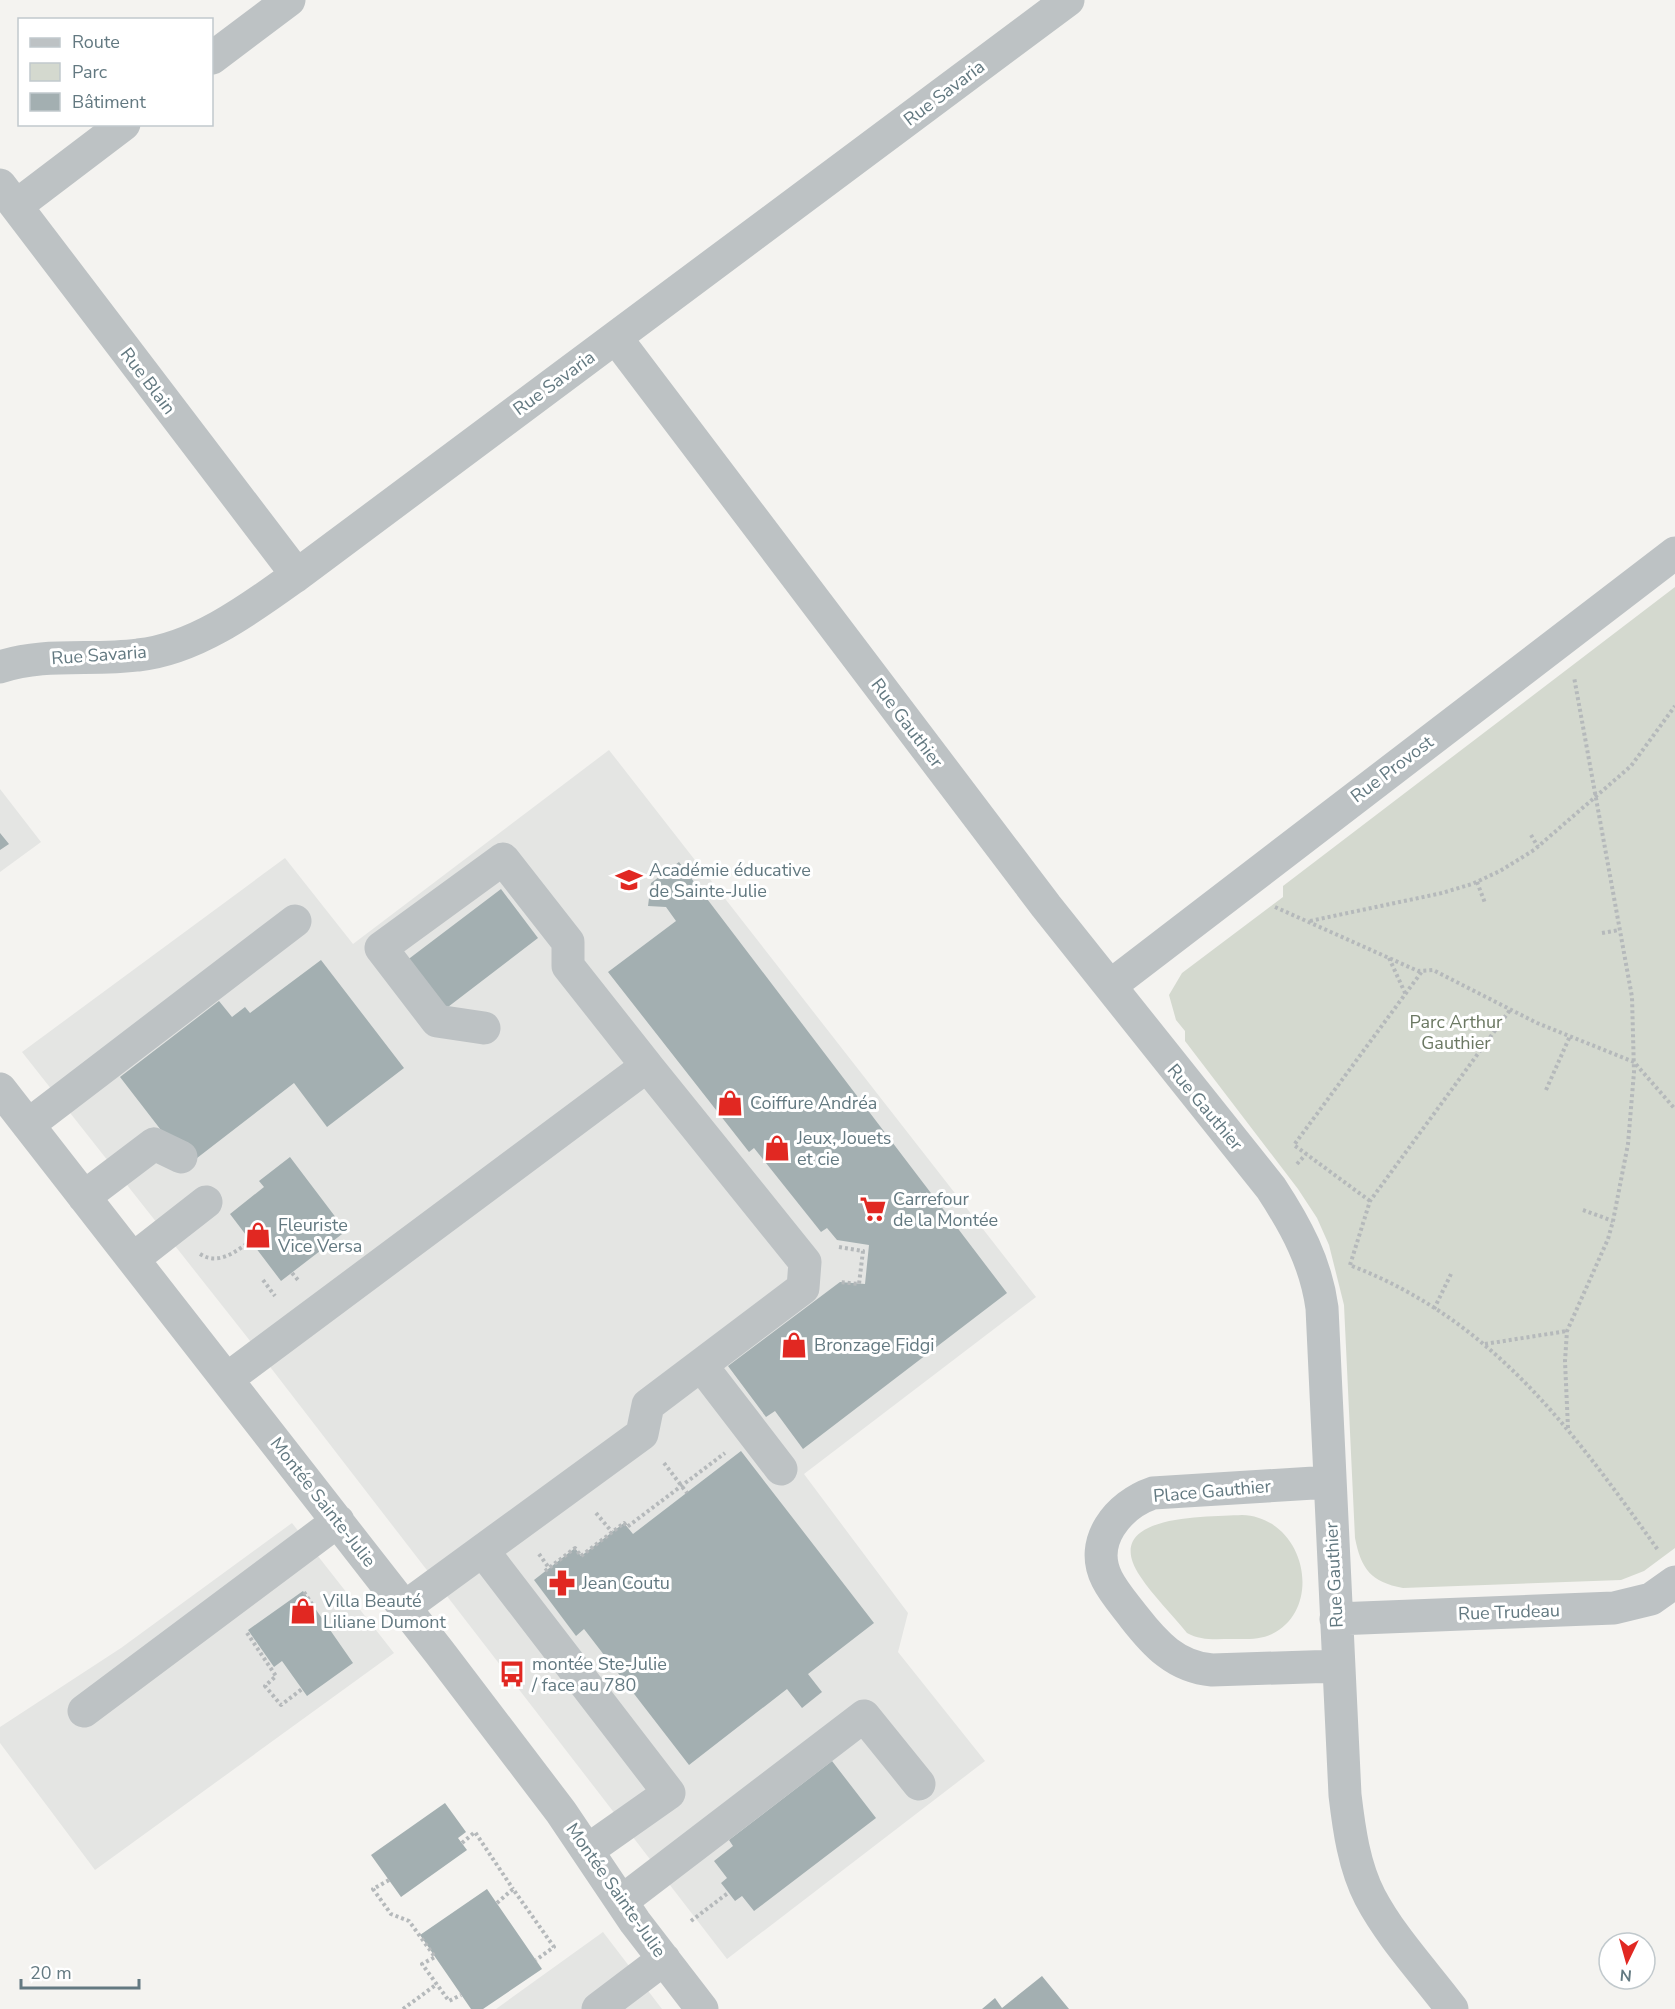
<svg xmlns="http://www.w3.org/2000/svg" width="1675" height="2009" font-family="'Nunito Sans',sans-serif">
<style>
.built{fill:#e4e5e3}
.green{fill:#d4d9cf}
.building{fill:#a3afb1}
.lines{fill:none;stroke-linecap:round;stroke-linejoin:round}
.path{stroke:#b5b9bb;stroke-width:4;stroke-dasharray:3 3;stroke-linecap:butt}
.minor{stroke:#bdc2c4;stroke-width:33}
.labels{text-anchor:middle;stroke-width:6;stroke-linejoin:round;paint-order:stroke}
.street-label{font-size:18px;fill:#637981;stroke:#fff}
.poi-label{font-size:18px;fill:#637981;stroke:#fff;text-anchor:start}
.park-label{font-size:18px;fill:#6b7862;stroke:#fff}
</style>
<rect width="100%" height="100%" fill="#f4f3f0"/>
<path class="built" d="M609,750L1036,1297L804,1474L908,1613L898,1652L985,1761L727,1959L247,1337L22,1052L285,858L353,944Z
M0,789L41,842L0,872Z
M292,1523L394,1653L95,1870L0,1743V1727L121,1648Z
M603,1932L662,2009H496Z"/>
<path class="green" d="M1675,587V1548L1644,1571L1621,1580L1403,1588C1371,1582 1361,1569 1355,1538L1344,1305L1329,1245L1317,1218L1298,1189L1185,1041V1031L1176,1020L1169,995L1182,973L1283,897V886Z
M1242,1515C1305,1517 1325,1608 1272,1634C1260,1640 1245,1639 1232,1639C1216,1639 1201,1641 1187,1633C1172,1614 1153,1596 1140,1576C1098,1513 1209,1517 1242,1515Z"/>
<path class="building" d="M0,833L9,844L0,850Z
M679,862L1007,1293L803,1449L775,1411L766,1417L728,1366L840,1282L865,1284L869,1245L837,1240L827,1228L821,1232L754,1148L749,1152L608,972L676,921L666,907L648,906L651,883Z
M501,889L538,938L444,1010L406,961Z
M321,960L404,1068L327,1127L294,1083L188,1165L120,1077L219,1001L232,1017L245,1007L250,1013Z
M290,1157L346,1231L281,1281L230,1214L264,1187L259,1181Z
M741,1451L874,1623L808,1674L822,1692L802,1708L787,1689L689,1765L584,1629L576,1636L534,1580L575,1548L581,1556L624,1523L633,1534Z
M303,1591L353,1663L307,1696L282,1661L274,1667L248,1630Z
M832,1761L876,1818L754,1911L742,1896L735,1901L721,1883L727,1878L714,1861L733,1846L729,1840Z
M445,1803L466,1832L458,1838L467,1850L401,1897L371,1855Z
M487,1889L542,1969L483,2009H471L420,1935Z
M1042,1976L1069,2009H982L995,1998L1002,2008Z"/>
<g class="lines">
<path class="path" d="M1531,835L1538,847
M1477,882L1485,903
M1275,907L1418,971L1433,970L1537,1023L1634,1062L1675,1109
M1310,921L1442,893L1472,884L1500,871L1534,850L1631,766L1675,706
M1602,933L1619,930
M1389,958L1406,995
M1546,1090L1570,1036
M1297,1164L1306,1154
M1370,1201L1294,1145L1423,970
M1583,1210L1613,1221
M839,1247L863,1251L859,1284L840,1282
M200,1254C219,1266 236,1251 251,1241
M1350,1265L1370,1201L1510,1010
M1352,1266C1494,1321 1573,1431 1658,1550
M292,1273L298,1280L296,1281
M263,1280L275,1296
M1434,1309L1451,1274
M1485,1344L1567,1331
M1568,1428L1565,1361L1567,1331L1608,1239L1613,1221L1628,1144L1634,1072L1632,997L1574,677
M664,1463L687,1493
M596,1513L612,1532
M539,1554L549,1568
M545,1571L575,1548L581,1556L624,1523L627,1527L725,1453
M304,1592L312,1604
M247,1633L276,1676L265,1686L281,1705L302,1689
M462,1843L475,1832L513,1889
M389,1880L373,1889L391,1914L409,1921L435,1957L422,1964L449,2001L461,1995
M497,1903L513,1889L554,1947L536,1960
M691,1921L728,1893
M403,2009L437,1984"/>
<path class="minor" d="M212,58L289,0
M0,185L297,575
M16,206L124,124
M616,338L1046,906L1271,1188C1296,1226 1316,1263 1322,1308L1345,1795C1349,1829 1354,1866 1370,1897C1391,1937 1425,1973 1452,2009
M0,667C44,652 92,661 138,655C196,649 251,608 297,575L1068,0
M1110,986L1675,553
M484,1028L437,1021L381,948L503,859L568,942V966L647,1066
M0,1089L440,1653L561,1812L635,1922L702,2009
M28,1125L295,921
M84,1197L154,1144L181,1157
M133,1259L206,1202
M701,1365L781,1469
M227,1379L647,1066L805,1262L803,1288L648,1405L642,1434L405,1607
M1330,1482L1153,1493C1118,1505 1088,1542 1107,1579C1114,1593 1125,1605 1134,1617C1155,1644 1176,1667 1212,1670L1338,1666
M483,1551L669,1793L588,1850
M1336,1619L1614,1608L1651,1599L1675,1582
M84,1711L338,1521
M622,1901L864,1716L919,1784
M598,2009L664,1959"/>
</g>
<defs>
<g id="school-bare" transform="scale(2.07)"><path d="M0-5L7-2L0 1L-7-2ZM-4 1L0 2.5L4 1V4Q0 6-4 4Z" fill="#e12822" stroke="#fff" stroke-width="2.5" paint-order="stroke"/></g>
<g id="shop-bare" transform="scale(2.07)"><path d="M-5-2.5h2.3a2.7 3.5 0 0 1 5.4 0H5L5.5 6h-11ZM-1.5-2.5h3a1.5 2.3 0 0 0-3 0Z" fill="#e12822" stroke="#fff" stroke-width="2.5" paint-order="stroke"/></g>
<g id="supermarket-bare" transform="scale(2.07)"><path d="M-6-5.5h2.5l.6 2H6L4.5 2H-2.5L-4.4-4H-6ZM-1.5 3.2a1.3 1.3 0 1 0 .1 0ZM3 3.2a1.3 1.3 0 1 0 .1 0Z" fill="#e12822" stroke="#fff" stroke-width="2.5" paint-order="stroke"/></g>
<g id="pharmacy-bare" transform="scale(2.07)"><path d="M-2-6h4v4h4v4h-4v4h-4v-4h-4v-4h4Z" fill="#e12822" stroke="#fff" stroke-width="2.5" paint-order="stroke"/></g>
<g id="bus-bare" transform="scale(2.07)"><path d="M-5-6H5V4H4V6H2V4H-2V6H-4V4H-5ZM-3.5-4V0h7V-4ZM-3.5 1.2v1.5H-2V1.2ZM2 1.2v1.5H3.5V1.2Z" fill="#e12822" stroke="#fff" stroke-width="2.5" paint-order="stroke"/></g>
</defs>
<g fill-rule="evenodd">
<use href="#school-bare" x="629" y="880"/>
<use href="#shop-bare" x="730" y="1103"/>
<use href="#shop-bare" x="777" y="1148"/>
<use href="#supermarket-bare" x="873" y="1209"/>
<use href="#shop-bare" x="258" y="1235"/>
<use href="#shop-bare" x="794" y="1345"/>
<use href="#pharmacy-bare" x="562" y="1583"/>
<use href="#shop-bare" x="303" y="1611"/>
<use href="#bus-bare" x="512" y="1674"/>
</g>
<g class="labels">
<g class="street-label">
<text transform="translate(944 93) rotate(-37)" y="6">Rue Savaria</text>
<text transform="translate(148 381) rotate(53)" y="6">Rue Blain</text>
<text transform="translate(554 383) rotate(-36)" y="6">Rue Savaria</text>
<text transform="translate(99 655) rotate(-4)" y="6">Rue Savaria</text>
<text transform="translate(907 723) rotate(53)" y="6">Rue Gauthier</text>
<text transform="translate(1392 769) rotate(-37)" y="6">Rue Provost</text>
<text transform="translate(1205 1107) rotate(50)" y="6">Rue Gauthier</text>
<text transform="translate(1212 1491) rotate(-5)" y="6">Place Gauthier</text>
<text transform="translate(323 1502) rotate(52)" y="6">Montée Sainte-Julie</text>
<text transform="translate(1334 1575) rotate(-93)" y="6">Rue Gauthier</text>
<text transform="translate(1509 1612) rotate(-2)" y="6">Rue Trudeau</text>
<text transform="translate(616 1890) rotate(55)" y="6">Montée Sainte-Julie</text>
</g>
<g class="poi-label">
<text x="649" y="876">Académie éducative<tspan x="649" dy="21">de Sainte-Julie</tspan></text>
<text x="750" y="1109">Coiffure Andréa</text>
<text x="797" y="1144">Jeux, Jouets<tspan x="797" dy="21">et cie</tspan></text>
<text x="893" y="1205">Carrefour<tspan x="893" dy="21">de la Montée</tspan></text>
<text x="278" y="1231">Fleuriste<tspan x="278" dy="21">Vice Versa</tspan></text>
<text x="814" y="1351">Bronzage Fidgi</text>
<text x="582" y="1589">Jean Coutu</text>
<text x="323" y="1607">Villa Beauté<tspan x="323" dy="21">Liliane Dumont</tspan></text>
<text x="532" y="1670">montée Ste-Julie<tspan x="532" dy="21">/ face au 780</tspan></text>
</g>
<g class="park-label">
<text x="1456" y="1028">Parc Arthur<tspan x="1456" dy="21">Gauthier</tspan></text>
</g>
</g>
<rect x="18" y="18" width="195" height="108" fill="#ffffff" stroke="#c1c9cd" stroke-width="1.5"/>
<rect x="30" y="38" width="30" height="9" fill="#bdc2c4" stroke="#c1c9cd" stroke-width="1.5"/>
<text x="72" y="48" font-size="18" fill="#637981">Route</text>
<rect x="30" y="63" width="30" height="18" fill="#d4d9cf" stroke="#c1c9cd" stroke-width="1.5"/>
<text x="72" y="78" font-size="18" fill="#637981">Parc</text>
<rect x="30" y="93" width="30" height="18" fill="#a3afb1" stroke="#c1c9cd" stroke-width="1.5"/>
<text x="72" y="108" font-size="18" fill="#637981">Bâtiment</text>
<g transform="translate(1627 1961) rotate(185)"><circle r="28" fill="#ffffff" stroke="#c1c9cd" stroke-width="1.5"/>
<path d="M0-4.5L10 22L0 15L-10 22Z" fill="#e12822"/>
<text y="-9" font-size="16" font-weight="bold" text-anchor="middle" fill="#637981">N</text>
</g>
<path d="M21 1979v9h118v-9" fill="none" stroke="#637981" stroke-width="3"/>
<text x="30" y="1979" font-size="18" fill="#637981" stroke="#ffffff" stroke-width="4.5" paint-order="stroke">20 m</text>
</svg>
